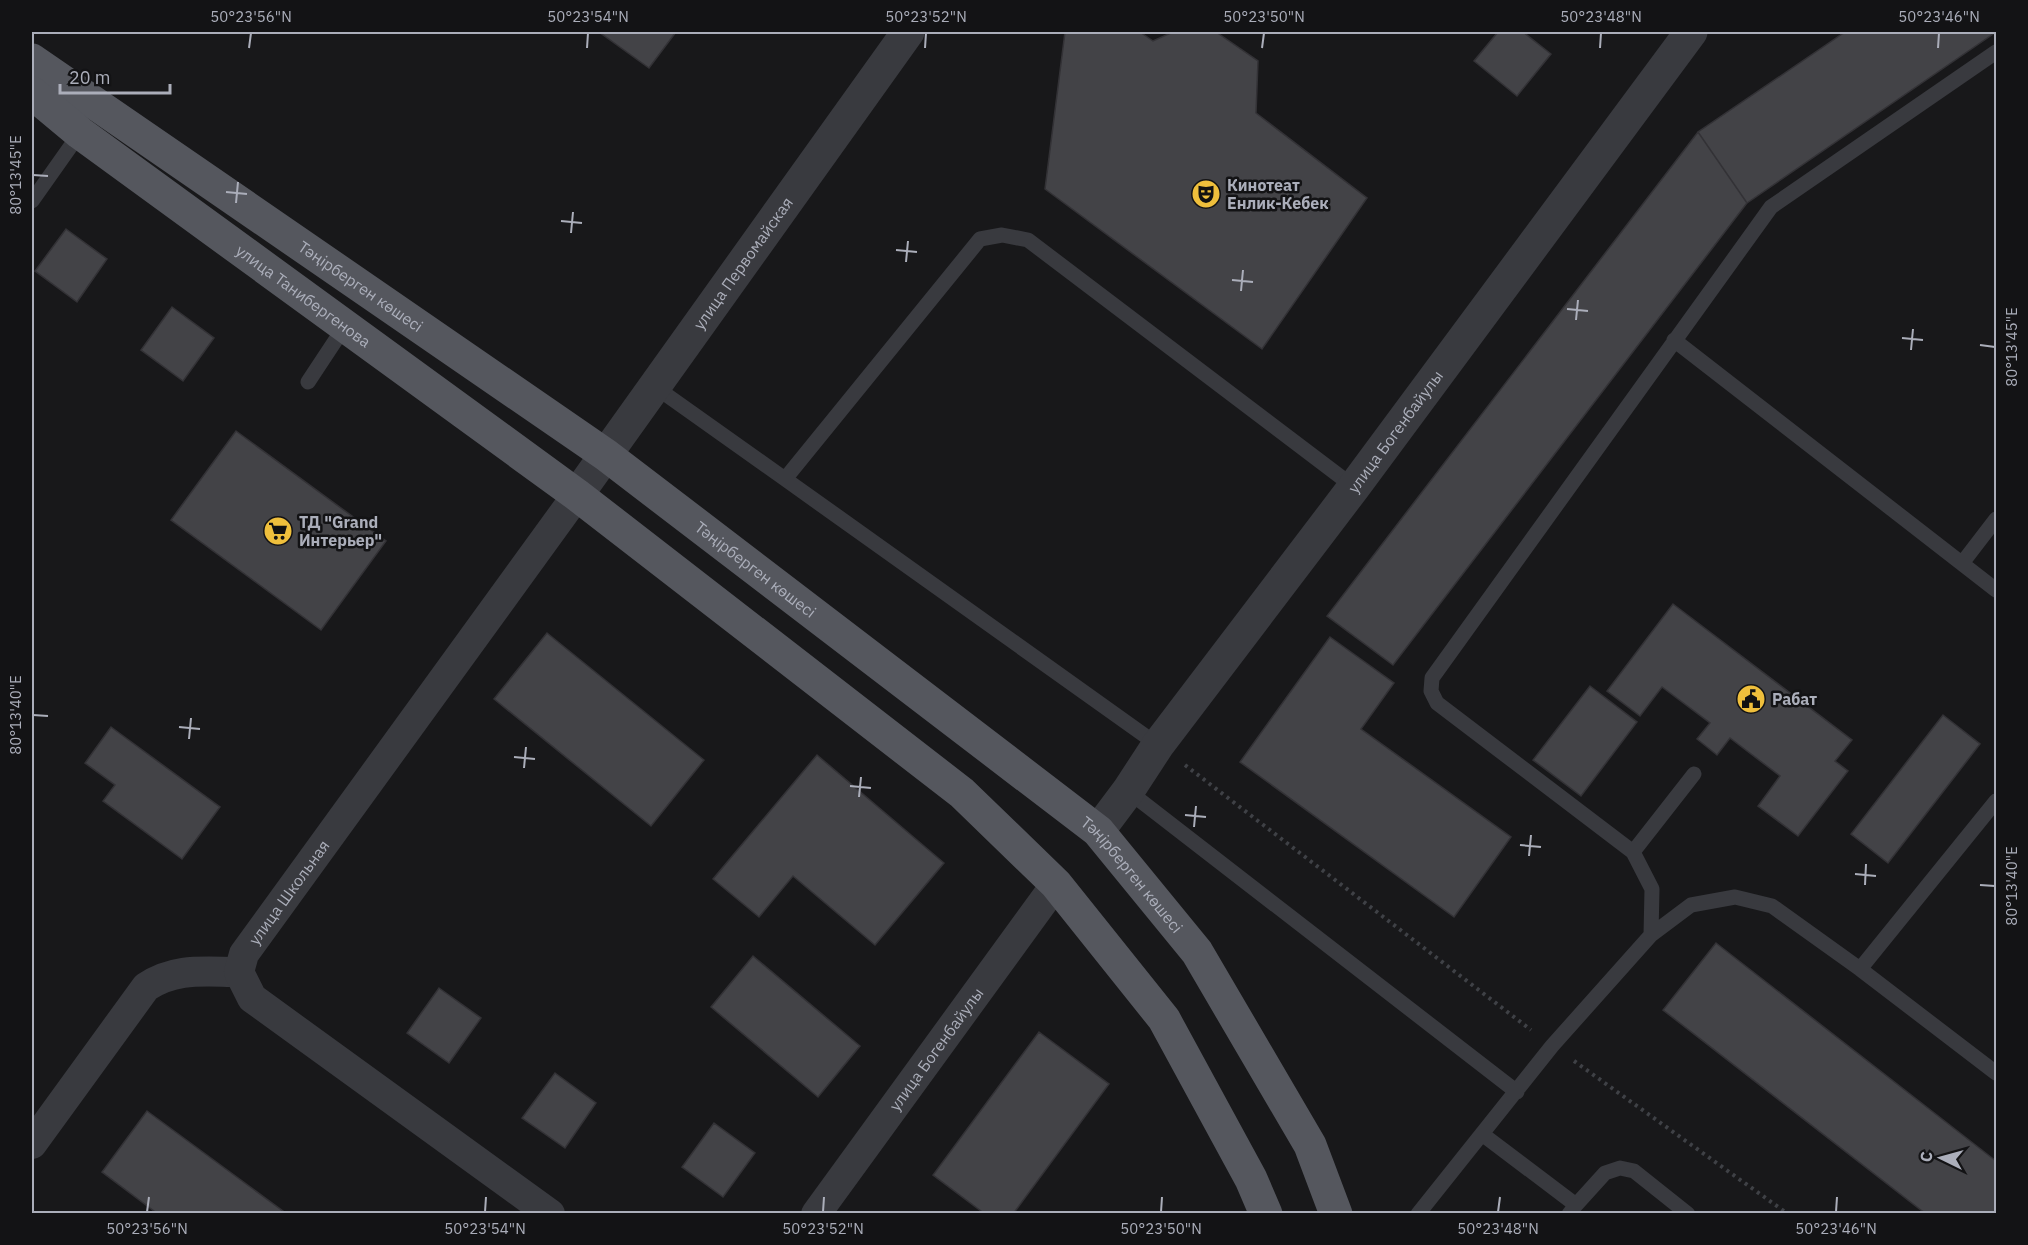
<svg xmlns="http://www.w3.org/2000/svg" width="2028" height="1245" font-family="'IBM Plex Sans',sans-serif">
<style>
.building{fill:#434347;stroke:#333236;stroke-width:1.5}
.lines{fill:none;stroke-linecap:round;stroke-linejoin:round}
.path{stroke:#3f4146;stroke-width:4;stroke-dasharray:3 4.5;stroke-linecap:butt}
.service{stroke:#393a3f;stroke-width:15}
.minor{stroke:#393a3f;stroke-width:30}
.tertiary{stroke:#393a3f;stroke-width:33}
.primary{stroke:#55575e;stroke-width:33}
.ticks{fill:none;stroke:#abaeba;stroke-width:2}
.labels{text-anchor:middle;stroke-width:5;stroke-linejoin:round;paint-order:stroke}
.poi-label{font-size:16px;font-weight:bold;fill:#abaeba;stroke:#131315;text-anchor:start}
.street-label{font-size:16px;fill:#abaeba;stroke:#131315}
.neatline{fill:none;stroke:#abaeba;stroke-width:2}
.ticks-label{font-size:15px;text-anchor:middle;fill:#abaeba}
</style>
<rect width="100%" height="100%" fill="#18181a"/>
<path class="building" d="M599,32H676L649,68Z
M1065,32H1140L1153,41L1173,32H1216L1258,61L1256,113L1367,198L1262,349L1045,189Z
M1498,32H1523L1551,54L1517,96L1474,61Z
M1845,32H1996L1747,203L1698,132Z
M1698,132L1747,203L1393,665L1327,616Z
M66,229L107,259L77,302L35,271Z
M172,307L214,338L183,381L141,350Z
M236,431L386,541L321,630L171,520Z
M1673,604L1852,740L1835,761L1848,771L1798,836L1758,806L1780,776L1730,738L1717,755L1697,739L1710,723L1662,687L1640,716L1607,691Z
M547,633L704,760L651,826L494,699Z
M1330,637L1394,683L1361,729L1511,837L1454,917L1240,762Z
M1590,686L1637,722L1581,796L1533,760Z
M1943,715L1980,744L1888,863L1851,834Z
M111,727L220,807L182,859L103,801L115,785L85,763Z
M817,755L944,863L875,945L793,876L759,917L713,879Z
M1716,943L1996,1161V1214H1926L1663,1010Z
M753,956L860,1046L818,1097L711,1007Z
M439,988L481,1018L449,1063L407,1033Z
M1039,1032L1109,1084L1013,1214H985L933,1175Z
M555,1073L596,1103L565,1148L522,1118Z
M147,1111L287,1214H158L102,1172Z
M714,1123L755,1153L723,1197L682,1167Z"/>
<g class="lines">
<path class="path" d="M1185,765L1531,1030
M1574,1061L1788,1214"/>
<path class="service" d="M32,201L80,133
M1674,340L1996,590
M308,382L345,326
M654,386L785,479L980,239L1002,235L1028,240L1354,487
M785,479L1158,745
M1963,562L1996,519
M1128,791L1517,1092
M1633,852L1694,774
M1651,935L1652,889L1633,852L1437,703L1431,691L1432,678L1771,207L1996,52
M1860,969L1996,801
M1482,1134L1576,1205L1569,1214
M1576,1205L1605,1173L1620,1168L1634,1171L1688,1214
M1418,1214L1552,1046L1651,935L1691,905L1735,897L1772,906L1860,969L1996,1073"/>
<g class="minor">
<path d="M32,1144L146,987C176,967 205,972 239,972"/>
<path id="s1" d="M550,1214L252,998L239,972L244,954L577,495"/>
<path id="s2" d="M816,1214L1056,884"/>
</g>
<g class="tertiary">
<path id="s3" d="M577,495L908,32"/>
<path id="s4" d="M1098,831L1128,791L1158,745L1354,487L1691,32"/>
</g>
<g class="primary">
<path id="s5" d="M32,60L606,455L1098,831L1197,952L1310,1145L1336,1214"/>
<path id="s6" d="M32,93L80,133L577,495L962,793L1056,884L1164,1019L1251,1179L1266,1214"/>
</g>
</g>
<path class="ticks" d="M249,48L251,33M587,48L588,33M925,48L926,33M1262,48L1264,33M1600,48L1601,33M1938,48L1939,33M33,175L48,176M226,192L247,194M236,203L238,182M561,221L582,223M571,233L573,212M896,250L917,252M906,262L908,241M1232,280L1253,282M1241,291L1243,270M1567,309L1588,311M1576,320L1578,300M1902,338L1923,340M1980,345L1995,347M1911,350L1913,329M33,715L48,716M179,727L200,729M189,739L191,718M514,757L535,759M524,768L526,747M850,786L871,788M859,797L861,777M1185,815L1206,817M1194,827L1196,806M1520,845L1541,847M1529,856L1531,835M1855,874L1876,876M1865,885L1866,864M1980,885L1995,886M147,1212L149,1197M485,1212L486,1197M823,1212L824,1197M1161,1212L1162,1197M1498,1212L1500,1197M1836,1212L1837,1197"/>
<defs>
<g id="theatre-disc" transform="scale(1.5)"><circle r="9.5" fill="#efbf3c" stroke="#131315"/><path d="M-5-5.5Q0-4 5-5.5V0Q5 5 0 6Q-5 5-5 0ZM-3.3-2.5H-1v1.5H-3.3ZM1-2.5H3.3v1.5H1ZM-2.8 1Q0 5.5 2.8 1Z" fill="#111"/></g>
<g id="supermarket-disc" transform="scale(1.5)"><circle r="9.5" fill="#efbf3c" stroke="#131315"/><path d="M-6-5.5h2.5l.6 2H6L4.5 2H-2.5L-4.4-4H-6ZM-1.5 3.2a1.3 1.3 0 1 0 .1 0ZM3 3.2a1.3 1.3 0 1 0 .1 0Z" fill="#111"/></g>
<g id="civic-disc" transform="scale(1.5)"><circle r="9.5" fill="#efbf3c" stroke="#131315"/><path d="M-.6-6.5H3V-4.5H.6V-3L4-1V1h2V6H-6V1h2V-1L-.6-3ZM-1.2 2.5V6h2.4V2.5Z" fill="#111"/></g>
</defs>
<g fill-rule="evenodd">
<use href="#theatre-disc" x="1206" y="194"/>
<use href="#supermarket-disc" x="278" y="531"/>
<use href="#civic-disc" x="1751" y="699"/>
</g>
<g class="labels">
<g class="poi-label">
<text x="1227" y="191">Кинотеат<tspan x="1227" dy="18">Енлик-Кебек</tspan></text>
<text x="299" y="528">ТД "Grand<tspan x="299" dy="18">Интерьер"</tspan></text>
<text x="1772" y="705">Рабат</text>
</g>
<g class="street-label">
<text dy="6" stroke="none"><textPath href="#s3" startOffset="285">улица Первомайская</textPath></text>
<text dy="6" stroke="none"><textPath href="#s5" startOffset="399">Тәңірберген көшесі</textPath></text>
<text dy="6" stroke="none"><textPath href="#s6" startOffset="339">улица Танибергенова</textPath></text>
<text dy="6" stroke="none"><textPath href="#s4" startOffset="498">улица Богенбайулы</textPath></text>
<text dy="6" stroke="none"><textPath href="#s5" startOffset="885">Тәңірберген көшесі</textPath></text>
<text dy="6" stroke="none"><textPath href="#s5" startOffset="1371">Тәңірберген көшесі</textPath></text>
<text dy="6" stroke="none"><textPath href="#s1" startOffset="492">улица Школьная</textPath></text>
<text dy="6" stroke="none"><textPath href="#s2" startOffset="204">улица Богенбайулы</textPath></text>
</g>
</g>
<rect width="2028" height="1245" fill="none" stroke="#131315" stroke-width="66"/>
<g transform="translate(1941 1158) rotate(275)" stroke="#131315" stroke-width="4.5" paint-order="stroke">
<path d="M0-4.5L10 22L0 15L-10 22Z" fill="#abaeba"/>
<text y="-9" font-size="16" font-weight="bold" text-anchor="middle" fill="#abaeba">С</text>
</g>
<path d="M60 84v9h110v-9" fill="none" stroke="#abaeba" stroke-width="3"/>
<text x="69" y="84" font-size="18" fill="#abaeba" stroke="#131315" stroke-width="4.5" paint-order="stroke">20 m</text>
<rect x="33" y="33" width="1962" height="1179" class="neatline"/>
<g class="ticks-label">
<text x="251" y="22">50°23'56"N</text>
<text x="588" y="22">50°23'54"N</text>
<text x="926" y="22">50°23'52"N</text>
<text x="1264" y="22">50°23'50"N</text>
<text x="1601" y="22">50°23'48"N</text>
<text x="1939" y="22">50°23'46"N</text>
<text transform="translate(16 175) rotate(-90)" y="5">80°13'45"E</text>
<text transform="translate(2012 347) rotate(-90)" y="5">80°13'45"E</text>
<text transform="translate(16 715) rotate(-90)" y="5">80°13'40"E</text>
<text transform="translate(2012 886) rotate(-90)" y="5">80°13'40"E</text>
<text x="147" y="1234">50°23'56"N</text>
<text x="485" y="1234">50°23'54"N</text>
<text x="823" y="1234">50°23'52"N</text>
<text x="1161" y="1234">50°23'50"N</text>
<text x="1498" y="1234">50°23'48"N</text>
<text x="1836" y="1234">50°23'46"N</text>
</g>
</svg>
